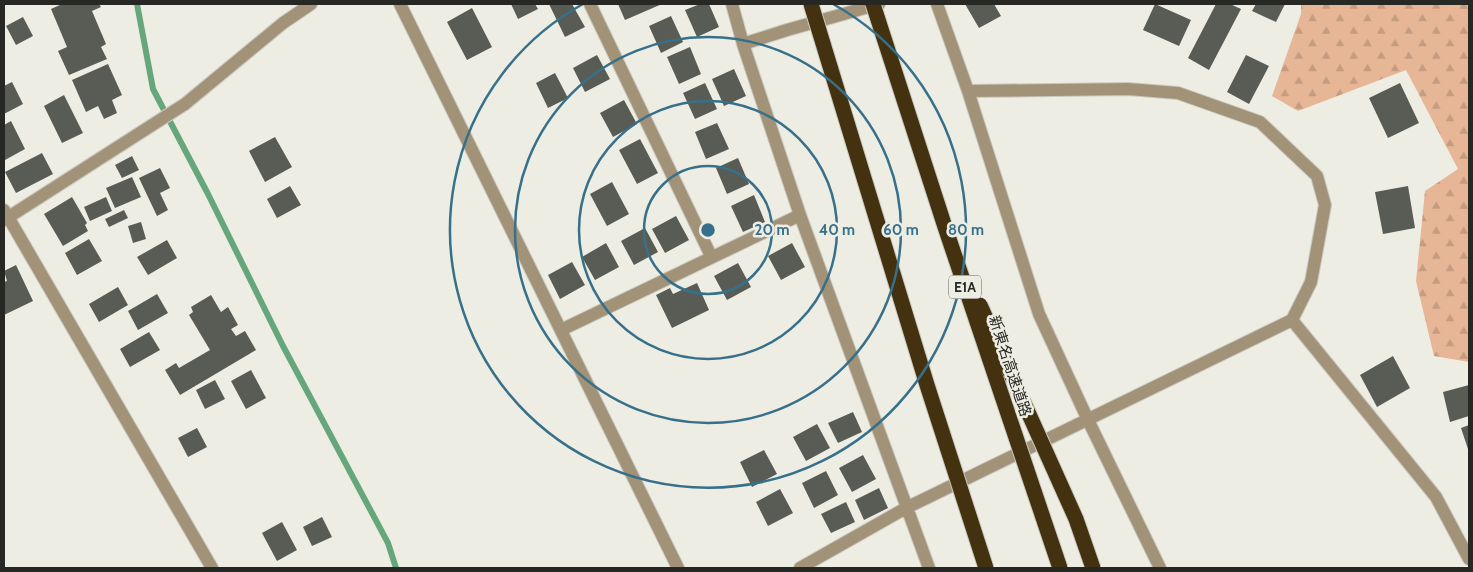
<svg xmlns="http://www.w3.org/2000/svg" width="1473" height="572" font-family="Cabin,'Noto Sans JP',sans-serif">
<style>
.forest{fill:url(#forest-firs)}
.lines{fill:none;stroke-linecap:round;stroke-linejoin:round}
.stream{stroke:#66a67b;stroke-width:6}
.building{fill:#585c54}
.minor-casing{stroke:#c9c9c0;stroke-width:14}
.minor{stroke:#a29278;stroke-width:12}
.highway-bridge-casing{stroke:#c9c9c0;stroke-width:17;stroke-linecap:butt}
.highway-bridge{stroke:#443110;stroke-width:15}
.ring{fill:none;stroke:#37708a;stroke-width:2.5}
.labels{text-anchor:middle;stroke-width:5;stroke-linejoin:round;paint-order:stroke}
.shield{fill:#edede3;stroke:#62625d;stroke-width:1}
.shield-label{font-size:14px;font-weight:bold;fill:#272723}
.street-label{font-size:15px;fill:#272723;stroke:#edede3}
.centre{fill:#37708a;stroke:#edede3;stroke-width:2.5}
.ring-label{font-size:15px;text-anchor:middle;font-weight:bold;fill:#37708a;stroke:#edede3;stroke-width:5;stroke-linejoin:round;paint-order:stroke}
</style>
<defs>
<pattern id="forest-firs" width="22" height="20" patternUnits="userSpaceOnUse" patternTransform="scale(1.25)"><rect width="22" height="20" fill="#e7b696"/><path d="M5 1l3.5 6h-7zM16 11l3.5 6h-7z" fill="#c69c81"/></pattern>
</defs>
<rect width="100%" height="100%" fill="#edede3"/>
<path class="forest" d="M1301,4H1469V362L1434,356L1416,281L1425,191L1458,169L1406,70L1298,111L1272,96L1301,14Z"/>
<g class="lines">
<path class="stream" d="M137,4L153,89L208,194L283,346L388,543L396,568"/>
</g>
<path class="building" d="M62,4H99L101,7L92,11L106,44L101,47L107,59L69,75L58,51L67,47L51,9Z
M511,4H535L538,9L518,19Z
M549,4H572L585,27L565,37Z
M618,4H662L625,20Z
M700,4H709L719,27L697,37L685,10Z
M965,4H994L1001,16L979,28Z
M1155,4L1191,20L1179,46L1143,30Z
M1216,4H1230L1241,9L1209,70L1188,58Z
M1256,4H1285L1276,22L1252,11Z
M472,8L492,47L467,60L447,22Z
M671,16L683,42L661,53L649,26Z
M23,17L33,36L16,45L6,26Z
M690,47L701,74L679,84L667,57Z
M597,55L610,79L585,92L573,68Z
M1246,55L1269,66L1249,104L1227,92Z
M108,64L122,95L112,100L117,113L104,119L98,106L86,112L72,80Z
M734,69L746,96L724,106L712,79Z
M555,73L568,98L548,108L536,83Z
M12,82L23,104L4,114V86Z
M705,83L717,109L695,119L683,93Z
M1400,83L1419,123L1388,138L1369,98Z
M64,95L83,133L62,143L44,106Z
M624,100L637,124L613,137L600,113Z
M11,121L25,149L5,160L4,157V125Z
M717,123L729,149L706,159L695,132Z
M275,137L292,167L265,182L249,151Z
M640,139L658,173L637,184L619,150Z
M42,153L53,174L16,193L5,172Z
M132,156L139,170L122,178L115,165Z
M738,158L749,184L727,194L716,168Z
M160,168L170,188L160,193L168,210L157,216L139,178Z
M132,177L141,197L115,208L106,188Z
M612,182L629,214L607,226L590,194Z
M290,186L301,205L277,218L267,199Z
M1408,186L1415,228L1383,234L1375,192Z
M754,195L765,222L743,232L731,206Z
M72,197L87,223L85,225L88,231L63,246L44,214Z
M106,197L112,211L90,221L84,207Z
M124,210L128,218L109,227L105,219Z
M676,216L689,240L665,253L652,229Z
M141,222L146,239L133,243L128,226Z
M645,228L658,252L634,265L621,241Z
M89,239L102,261L77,275L65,253Z
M167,240L177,258L148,275L137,257Z
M606,243L619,267L595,280L582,257Z
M792,243L805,267L781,280L768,256Z
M572,262L585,285L560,299L548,275Z
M738,263L751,287L727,300L714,276Z
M16,265L33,301L4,315V282L7,281L4,271Z
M697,283L709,310L672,328L656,295L670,288L673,294Z
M118,287L128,305L99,322L89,304Z
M157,294L168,313L138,330L128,311Z
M211,295L221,312L228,307L238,325L231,329L236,336L245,331L256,350L180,395L165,370L176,363L179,368L210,350L189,315L193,312L191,307Z
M149,332L160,350L130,367L120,349Z
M1393,356L1410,388L1377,407L1360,375Z
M251,370L266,398L246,409L231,381Z
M215,380L225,399L205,409L196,390Z
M1469,385V416L1450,422L1443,392Z
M853,412L862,432L838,443L828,423Z
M817,424L830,448L806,461L793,437Z
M1469,425V452L1461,428Z
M197,428L207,447L188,457L178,438Z
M764,450L777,474L752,487L740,462Z
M863,455L876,479L852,492L839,468Z
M826,471L838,495L814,508L802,483Z
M879,488L888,508L864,520L855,500Z
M780,489L793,513L768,526L756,502Z
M846,502L855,522L831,533L821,514Z
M322,517L332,537L312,546L303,527Z
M282,522L297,550L277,561L262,533Z"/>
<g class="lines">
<g class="minor-casing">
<path id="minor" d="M400,4L678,568
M590,4L711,256
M732,4L743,44L800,215L929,568
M937,4L968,91L1039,314L1088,420L1160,568
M743,44L787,30L879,4
M4,210L212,568
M4,220L185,104L283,23L311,4
M1292,320L1436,497L1469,559
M561,330L800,215
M800,568L906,508L1292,320L1311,282L1325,205L1317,176L1260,122L1178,93L1128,89L968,91"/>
</g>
<use href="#minor" class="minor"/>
<g class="highway-bridge-casing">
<path id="highway-bridge" d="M811,4L927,385L986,568
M873,4L945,227L1060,568
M980,305L1076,519L1093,568"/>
</g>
<use href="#highway-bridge" class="highway-bridge"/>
</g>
<g class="ring">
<circle cx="708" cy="230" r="64"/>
<circle cx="708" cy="230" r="129"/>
<circle cx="708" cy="230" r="193"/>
<path d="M833 4A258 258 0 1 1 583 4"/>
</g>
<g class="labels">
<rect class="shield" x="949" y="275.5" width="32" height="23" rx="4"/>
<g class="shield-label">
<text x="965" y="292">E1A</text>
</g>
<g class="street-label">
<text transform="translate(1010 366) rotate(72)" y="5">新東名高速道路</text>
</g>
</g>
<circle cx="708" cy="230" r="8" class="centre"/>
<g class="ring-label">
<text x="772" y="235">20 m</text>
<text x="837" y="235">40 m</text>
<text x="901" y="235">60 m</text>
<text x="966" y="235">80 m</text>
</g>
<rect width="1473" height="572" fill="none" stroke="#272723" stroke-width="10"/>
</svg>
